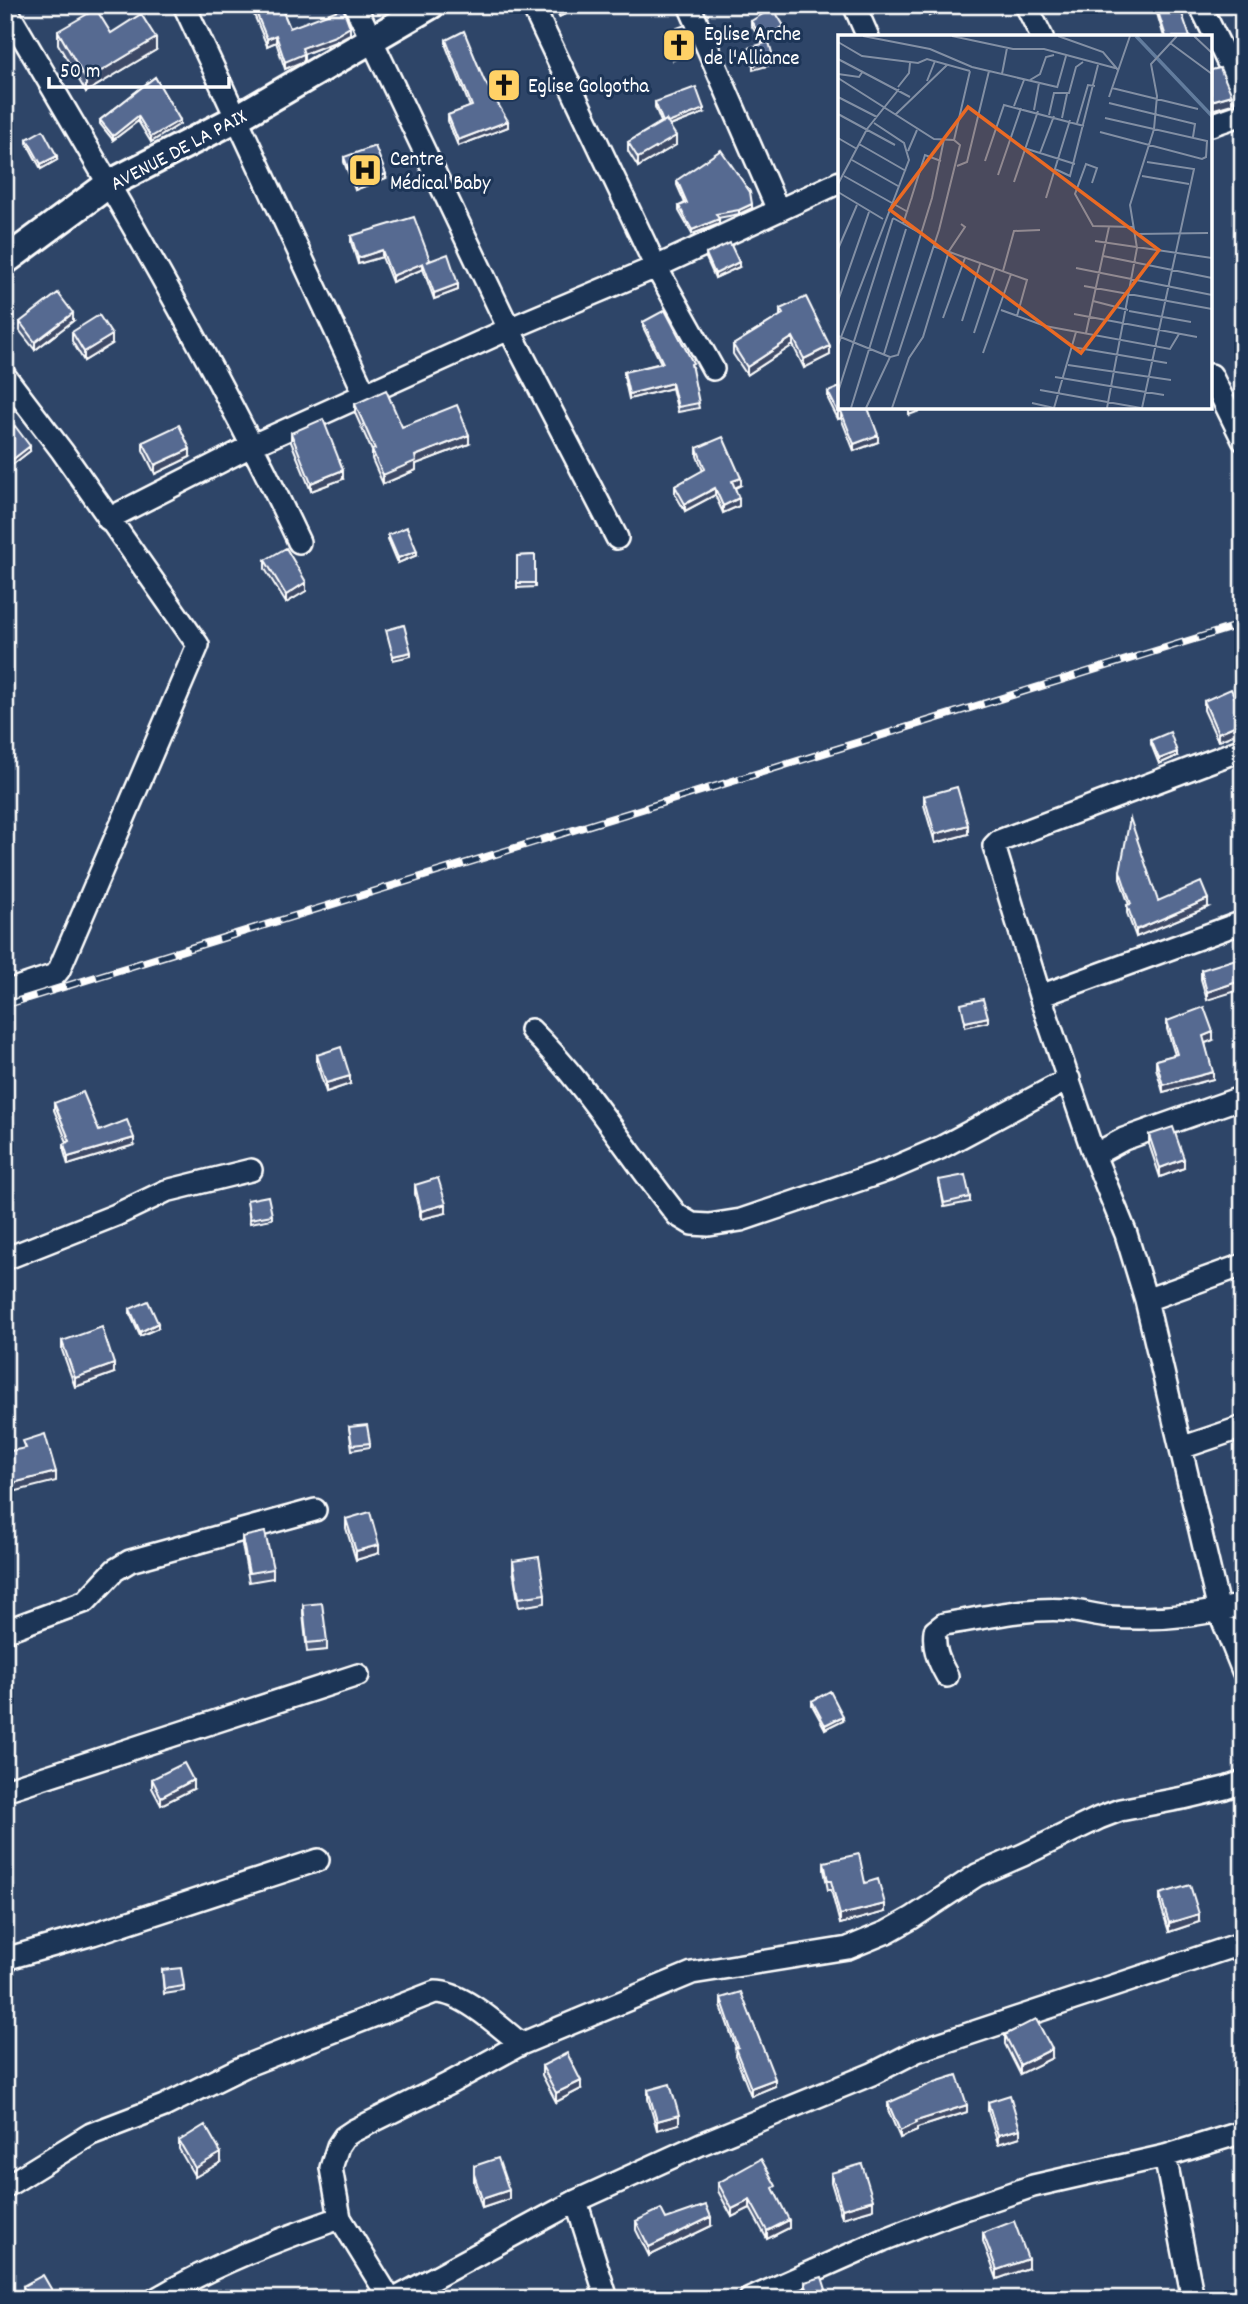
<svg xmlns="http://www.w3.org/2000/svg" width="1248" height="2304" font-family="Dekko,sans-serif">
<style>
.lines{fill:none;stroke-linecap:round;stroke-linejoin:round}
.minor-casing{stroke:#fff;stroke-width:26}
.tertiary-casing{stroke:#fff;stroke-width:32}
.minor{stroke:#1d3557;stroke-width:21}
.tertiary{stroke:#1d3557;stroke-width:26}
.rail-casing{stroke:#fff;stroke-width:8}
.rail{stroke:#1d3557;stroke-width:5;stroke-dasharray:16;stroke-linecap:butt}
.wall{fill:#4b5b7d;stroke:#fff;stroke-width:2}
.shaded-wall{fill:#3d4a66;stroke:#fff;stroke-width:2}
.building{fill:#576a91;stroke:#fff;stroke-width:2}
.labels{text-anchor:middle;stroke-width:6;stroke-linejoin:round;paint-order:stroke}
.poi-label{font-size:21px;fill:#fff;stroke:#1d3557;text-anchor:start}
.street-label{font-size:21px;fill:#fff;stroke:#1d3557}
.inset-river{fill:none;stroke:#627c9d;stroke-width:3.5}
.inset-road{fill:none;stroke:#828fa4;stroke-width:2}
.view{fill:#ea6a24;fill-opacity:0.15;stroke:#ea6a24;stroke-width:3.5}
.inset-edge{fill:none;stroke:#fff;stroke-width:3.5}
</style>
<rect width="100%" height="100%" fill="#2e4568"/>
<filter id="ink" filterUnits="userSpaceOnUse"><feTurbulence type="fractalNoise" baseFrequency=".0143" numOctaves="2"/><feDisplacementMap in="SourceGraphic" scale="14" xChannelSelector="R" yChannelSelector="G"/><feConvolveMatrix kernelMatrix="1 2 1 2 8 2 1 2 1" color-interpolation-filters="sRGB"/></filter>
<g filter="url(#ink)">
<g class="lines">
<g class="minor-casing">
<path id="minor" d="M184,5L365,394
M355,5L509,329L617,538
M532,5L656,267L713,369
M689,5L778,210
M854,5L868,37
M1026,5L1042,37
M1200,5L1243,93
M5,7C108,182 213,358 299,542
M1211,125L1243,114
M1211,375L1243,440
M5,376L62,451L198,645L59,970L55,975L5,992
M108,519L253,445L509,329L656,267L840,182
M1243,749L999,841L994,846L1040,996L1094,1155L1126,1234L1146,1300L1219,1611L1243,1671
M1040,996L1243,922
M531,1030C587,1085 628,1154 677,1215L692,1224L709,1225L741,1220L824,1192L891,1169L940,1148L1069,1079
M1094,1155L1124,1139L1243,1097
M5,1259L116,1215L166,1191L251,1170
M1146,1300L1243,1265
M1181,1448L1243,1427
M5,1631L86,1601L115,1570L130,1561L315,1510
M947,1676C938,1660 933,1648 935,1631L944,1624C984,1618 1027,1607 1067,1610C1081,1611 1095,1616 1110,1617C1154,1620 1200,1616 1243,1605
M5,1790L358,1675
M5,1959L93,1934L318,1860
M1165,2156L1193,2299
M5,2187L91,2134L164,2106L245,2066L435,1992C463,1992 499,2026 521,2044
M576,2201L607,2299
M156,2299C214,2264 277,2240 340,2218
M390,2299L340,2218L331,2168L338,2146L344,2137L353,2131L448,2084L521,2044L692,1973L848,1948L887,1932L912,1918L977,1875L1023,1855L1099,1818L1120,1810L1183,1798L1225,1788L1243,1782
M395,2299L576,2201L701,2144L872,2074L917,2051L1243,1943
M750,2299L883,2240L950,2214L1033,2186L1165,2156L1243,2132"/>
</g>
<g class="tertiary-casing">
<path id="tertiary" d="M5,261L109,184L237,118L431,5"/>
</g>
<use href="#minor" class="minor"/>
<use href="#tertiary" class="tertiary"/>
<g class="rail-casing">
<path id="rail" d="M5,1005L1243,624"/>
</g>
<use href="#rail" class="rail"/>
</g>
<path class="wall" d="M250,5H280L290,28L350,34L335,42L304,54V61L285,69L276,42L267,46Z
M553,5H584L559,17Z
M1156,5L1190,37H1164L1156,10Z
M751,21L784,30L763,44L751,25Z
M58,31L111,33L156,50L86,92L58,44Z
M664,33L693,52L673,60L664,38Z
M446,40L484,80L508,127L458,146L448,121V115L470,107L446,46Z
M155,77L180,124L151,142L138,121L113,140L100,124V120Z
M655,102L704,113L670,126L676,145L638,167L628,151V142L661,122L655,107Z
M27,139L57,160L41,169L27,143Z
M344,157L386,178L355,190L344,162Z
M677,180L752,208L739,214L718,218L719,224L692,234L679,211V206L685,203L677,185Z
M351,236L430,260L458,290L434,299L423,269L392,282L382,257L358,264L351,242Z
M706,254L739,267L715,278L706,258Z
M780,309L830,355L804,368L793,345L747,375L733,354V345L780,316Z
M73,321L35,350L20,331V322Z
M643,322L693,367L691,368L699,408L678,412L672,388L629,399L624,377V372L661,363L643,327Z
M72,332L112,344L84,361L72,341Z
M828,392L878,442L854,451L841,418L838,419L828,399Z
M355,404L402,427L469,444L416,464V470L383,484L372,459V451L355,413Z
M291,433L343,479L311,491L291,442Z
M5,434L30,451L12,465L5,456Z
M143,442L190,457L155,474L143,450Z
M697,448L741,485L735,488L739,506L723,513L715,495L685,511L675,494V486L703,471L697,456Z
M388,535L417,555L398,563L388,539Z
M535,555V587L517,588V556Z
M265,560L306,591L286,603L265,569Z
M1204,701L1243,716V731L1218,741L1204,710Z
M1151,740L1177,756L1159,764L1151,744Z
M924,796L968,834L935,843L924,805Z
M1120,871L1158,901L1208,907L1136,937L1127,913V905H1129L1120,879Z
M1201,970L1243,979L1207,1000L1201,979Z
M1167,1021L1213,1040L1205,1043L1213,1079L1163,1092L1156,1068V1060L1175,1055L1167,1029Z
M317,1055L350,1084L326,1092L317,1064Z
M54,1103L99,1131L134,1145L68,1165L64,1151V1144L67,1142L54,1110Z
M1149,1135L1184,1168L1160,1177L1149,1144Z
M939,1180L970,1197V1202L944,1207Z
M415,1185L446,1213L421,1219L415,1194Z
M247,1200L272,1215V1219L250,1223Z
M130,1309L158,1328L140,1336L130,1314Z
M62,1341L114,1373L75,1387L62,1350Z
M349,1427L370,1443V1447L352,1450Z
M346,1519L379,1553L356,1560L346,1528Z
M242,1537L273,1569V1578L249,1582L242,1545Z
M513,1561L545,1594V1603L519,1607L513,1570Z
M303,1605L327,1641V1650L307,1652L303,1614Z
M812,1701L843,1720L825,1729L812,1705Z
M152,1779L193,1789L161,1805L152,1788Z
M824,1862L865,1883L885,1912L840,1924L831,1890H828L824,1870Z
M1160,1894L1199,1922L1169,1932L1160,1903Z
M162,1970L184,1986V1991L164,1994Z
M721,1998L775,2086L751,2096L735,2055L736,2048L721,2006Z
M1005,2035L1052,2058L1020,2074L1005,2044Z
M542,2066L581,2089L556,2102L542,2075Z
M648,2090L679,2124L657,2130L648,2099Z
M988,2102L1020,2137L998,2144L988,2111Z
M888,2103L967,2112L917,2128V2131L900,2138L888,2110Z
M179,2141L221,2162L195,2177L179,2149Z
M474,2166L509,2199L482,2208L474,2182Z
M831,2173L873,2209L842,2218L831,2182Z
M718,2183L776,2194L789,2228L767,2239L750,2208L732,2217L718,2191Z
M666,2219L711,2226L649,2256L636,2230V2221Z
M983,2233L1028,2268L997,2279L983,2241Z
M805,2282L829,2299H807L805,2291Z
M23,2286L57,2299H25L23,2295Z"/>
<path class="shaded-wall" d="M575,5H584L559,17V13Z
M943,5H952L929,16V12Z
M784,26V30L763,44V39Z
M350,27V34L335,42L304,54V61L285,69V62L302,48Z
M276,35V42L267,46V39Z
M156,38V50L86,92V80Z
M693,47V52L673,60V55Z
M774,60V64L753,70V66Z
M1232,95V104L1211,110V101Z
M704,109V113L664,128V124Z
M138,116V121L113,140V136Z
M180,120V124L151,142V137Z
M508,121V127L458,146V140Z
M676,136V145L638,167V158Z
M57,156V160L41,169V164Z
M386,174V178L355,190V186Z
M752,204V208L739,214V210Z
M719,219V224L692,234V230Z
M382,250V257L358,264V258Z
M739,262V267L715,278V274Z
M423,263V269L392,282V276Z
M458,284V290L434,299V293Z
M73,313V321L35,350V342Z
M112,335V344L84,361V352Z
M793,337V345L747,375V367Z
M830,346V355L804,368V359Z
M672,383V388L629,399V394Z
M909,408H927L909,415Z
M841,411V418L838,419V412Z
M469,435V444L416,464V470L383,484V475L415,456Z
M878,435V442L854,451V444Z
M30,446V451L12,465V460Z
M190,449V457L155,474V465Z
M343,470V479L311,491V483Z
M741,478V485L732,489V481Z
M715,488V495L685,511V504Z
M739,498V506L723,513V506Z
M417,551V555L398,563V558Z
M306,582V591L286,603V595Z
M411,652V656L393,660V656Z
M1243,722V731L1218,741V733Z
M1177,752V756L1159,764V759Z
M968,825V834L935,843V834Z
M1208,899V907L1136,937V930Z
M1243,980V989L1207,1000V992Z
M988,1017V1022L965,1027V1022Z
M1213,1032V1040L1203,1044V1036Z
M1213,1072V1079L1163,1092V1085Z
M350,1076V1084L326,1092V1083Z
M134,1138V1145L68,1165V1157Z
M1184,1159V1168L1160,1177V1168Z
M446,1204V1213L421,1219V1211Z
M158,1323V1328L140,1336V1332Z
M114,1364V1373L75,1387V1378Z
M56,1472V1481L5,1494V1485Z
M379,1545V1553L356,1560V1551Z
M843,1716V1720L825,1729V1725Z
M193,1780V1789L161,1805V1797Z
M885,1904V1912L840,1924V1915Z
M1199,1914V1922L1169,1932V1923Z
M1052,2049V2058L1020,2074V2065Z
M775,2079V2086L751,2096V2088Z
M581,2081V2089L556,2102V2093Z
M967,2105V2112L917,2128V2131L900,2138V2131L916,2121Z
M679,2115V2124L657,2130V2121Z
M1020,2129V2137L998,2144V2135Z
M221,2153V2162L195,2177V2168Z
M509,2190V2199L482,2208V2199Z
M750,2200V2208L732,2217V2209Z
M873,2200V2209L842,2218V2209Z
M711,2217V2226L649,2256V2247Z
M789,2220V2228L767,2239V2231Z
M1028,2259V2268L997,2279V2270Z"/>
<path class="building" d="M253,5H280L290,28L343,8L350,27L335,36L302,48L304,54L285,62L276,35L267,39Z
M555,5H575L559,13Z
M926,5H943L929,12Z
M1156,5H1179L1190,37H1166Z
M773,8L784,26L763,39L751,21Z
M96,9L111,33L141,14L156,38L86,80L58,31Z
M685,25L693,47L673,55L664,33Z
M464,31L484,80L508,121L458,140L448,115L472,106L446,40Z
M769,42L774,60L753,66L748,48Z
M1220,68L1232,95L1211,101V70Z
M155,77L180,120L151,137L138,116L113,136L100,120Z
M696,87L704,109L668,123L666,120L663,122L655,102Z
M666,120L676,136L638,158L628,142Z
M43,130L57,156L41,164L27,139Z
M375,146L386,174L355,186L344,157Z
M721,150L750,192L752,204L739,210L716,214L719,219L692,230L679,206L687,203L677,180Z
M414,217L430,260L427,262L448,254L458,284L434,293L423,263L392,276L382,250L358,258L351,236Z
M730,243L739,262L715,274L706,254Z
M58,293L73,313L35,342L20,322Z
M806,297L830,346L804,359L793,337L747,367L733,345L783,314L780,309Z
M665,310L693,363L691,364L699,403L678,407L672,383L629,394L624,372L663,363L643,322Z
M99,315L112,335L84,352L72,332Z
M840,387V408H868L878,435L854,444L841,411L838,412L828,392Z
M386,390L402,427L457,405L469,435L415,456L416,461L383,475L372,450L375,449L355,404Z
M323,419L343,470L311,483L291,433Z
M179,425L190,449L155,465L143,442Z
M15,426L30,446L12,460L5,451V434Z
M723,437L741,478L732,481L739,498L723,506L715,488L685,504L675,486L705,469L697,448Z
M407,527L417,551L398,558L388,535Z
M286,548L306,582L286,595L265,560Z
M535,555V583H517V556Z
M404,625L411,652L393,656L386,630Z
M1231,689L1243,716V722L1218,733L1204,701Z
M1170,732L1177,752L1159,759L1151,740Z
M957,787L968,825L935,834L924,796Z
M1130,818L1158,901L1201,882L1208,899L1136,930L1127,905L1131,904L1120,871Z
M1236,959L1243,980L1207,992L1201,970Z
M983,999L988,1017L965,1022L961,1004Z
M1204,1007L1213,1032L1203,1036L1213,1072L1163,1085L1156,1060L1177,1054L1167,1021Z
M341,1047L350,1076L326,1083L317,1055Z
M83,1092L99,1131L127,1120L134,1138L68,1157L64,1144L70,1141L54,1103Z
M1173,1127L1184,1159L1160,1168L1149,1135Z
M965,1175L970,1197L944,1203L939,1180Z
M438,1178L446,1204L421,1211L415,1185Z
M268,1196L272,1215L250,1219L247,1200Z
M148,1301L158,1323L140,1332L130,1309Z
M102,1327L114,1364L75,1378L62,1341Z
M367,1425L370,1443L352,1445L349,1427Z
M45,1434L56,1472L5,1485V1452L26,1448L23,1441Z
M370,1512L379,1545L356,1551L346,1519Z
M265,1532L273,1569L249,1573L242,1537Z
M539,1557L545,1594L519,1598L513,1561Z
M322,1603L327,1641L307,1643L303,1605Z
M830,1691L843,1716L825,1725L812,1701Z
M184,1763L193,1780L161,1797L152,1779Z
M859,1854L865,1883L878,1879L885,1904L840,1915L831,1881H828L824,1862Z
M1190,1885L1199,1914L1169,1923L1160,1894Z
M181,1968L184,1986L164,1989L162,1970Z
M741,1992L775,2079L751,2088L735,2048L738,2047L721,1998Z
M1036,2019L1052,2049L1020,2065L1005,2035Z
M567,2053L581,2081L556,2093L542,2066Z
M957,2075L967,2105L916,2121L917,2123L900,2131L888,2103L935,2082Z
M670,2084L679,2115L657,2121L648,2090Z
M1010,2095L1020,2129L998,2135L988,2102Z
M205,2125L221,2153L195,2168L179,2141Z
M498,2158L509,2190L482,2199L474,2174V2166Z
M761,2159L776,2186L773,2188L789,2220L767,2231L750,2200L732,2209L718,2183Z
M862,2164L873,2200L842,2209L831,2173Z
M706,2205L711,2217L649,2247L636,2221L661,2209L666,2219Z
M1014,2221L1028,2259L997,2270L983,2233Z
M43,2275L57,2299H30L23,2286Z
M822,2277L829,2299H810L805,2282Z
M1047,2293L1049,2299H1030Z"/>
</g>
<defs>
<g id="church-square" transform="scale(1.75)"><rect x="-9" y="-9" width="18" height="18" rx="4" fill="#ffd166" stroke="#1d3557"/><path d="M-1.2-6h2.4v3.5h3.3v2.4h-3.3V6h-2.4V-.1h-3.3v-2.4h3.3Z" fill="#111"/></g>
<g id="hospital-square" transform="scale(1.75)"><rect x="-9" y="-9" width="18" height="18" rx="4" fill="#ffd166" stroke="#1d3557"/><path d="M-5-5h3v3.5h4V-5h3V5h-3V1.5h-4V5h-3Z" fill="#111"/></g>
</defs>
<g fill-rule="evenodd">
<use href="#church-square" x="679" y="45"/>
<use href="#church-square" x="504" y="85"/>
<use href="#hospital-square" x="365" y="170"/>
</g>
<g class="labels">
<g class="poi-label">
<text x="704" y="40">Eglise Arche<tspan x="704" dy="24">de l'Alliance</tspan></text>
<text x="528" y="92">Eglise Golgotha</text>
<text x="390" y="165">Centre<tspan x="390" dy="24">Médical Baby</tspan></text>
</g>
<g class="street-label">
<text transform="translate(178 149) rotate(-28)" y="7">AVENUE DE LA PAIX</text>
</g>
</g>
<g transform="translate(838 35)">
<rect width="374" height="374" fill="#2e4568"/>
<path class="inset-river" d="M298,1L374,81"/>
<path class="inset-road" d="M25,1L92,14L134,32L219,52M114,1L175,14H206L277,33M220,1L265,17L280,35M356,1L374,18M0,7L24,21L80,28L89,24L132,36M332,8L374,39M0,24L72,62M0,39L21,42L25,36M164,39L169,13M0,43L96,104L116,105L122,110L101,195L60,320L52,322L28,373M192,45L202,39L208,22L216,20M89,46L97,26M60,52L71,38L72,28M219,53L228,21M274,53L360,74M0,62L39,82M271,62L292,1M271,68L357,89L355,102M176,71L186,45M196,75L201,48M0,79L57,110M57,80L109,30M211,80L216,58H231L238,32L245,27M224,83L229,59M239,88L250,50L257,51M262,97L364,124L368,122L369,106L267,83M0,103L19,114M116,105L132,36M21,109L68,136M186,113L237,129M70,116L79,95M202,118L216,81M14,125L60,151M147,126L166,70L246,91M119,131L129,127L151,36M217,134L232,141L260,30M160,140L183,73M6,141L70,177M304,141L351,149M176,147L200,76M254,148L259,133L248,129L237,159L255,191L296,192M0,149L29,94L61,54M0,157L45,184M208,163L232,85M55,183L82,198M65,189L87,120L103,126M299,199L370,198M257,206L374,223M95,211L189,245L179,281M0,214L19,170M265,221L374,243M238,233L374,260M165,236L176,196L202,195M246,251L374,274M0,266L31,177M255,266L290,275M163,275L207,291L332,314L341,299M291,276L353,287M236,279L359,302M105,283L127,223M124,286L142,229M136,298L157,234M248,298L271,192M0,301L52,322M0,310L71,125L66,108L36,88M234,312L329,328M145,318L173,239M46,319L94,163L106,104M230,330L333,345M217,342L326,360M202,355L303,373M0,357L55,183M194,368L216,373M13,373L68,194M54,373L71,323L85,302L111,216L127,192L123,189M216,373L238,297M269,373L299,213L292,170L316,94L319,61L313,29L339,1M304,373L356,134L309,127"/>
<path class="view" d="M130,72L321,215L243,318L52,175Z"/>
<rect width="374" height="374" class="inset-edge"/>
</g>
<rect width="1248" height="2304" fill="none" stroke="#1d3557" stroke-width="28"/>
<rect x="14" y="14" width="1220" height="2276" fill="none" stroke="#fff" stroke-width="2.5" filter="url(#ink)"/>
<path d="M49 77v10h180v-10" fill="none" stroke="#ffffff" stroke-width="3.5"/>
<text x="60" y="77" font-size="21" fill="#ffffff" stroke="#1d3557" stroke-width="5" paint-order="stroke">50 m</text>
</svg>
